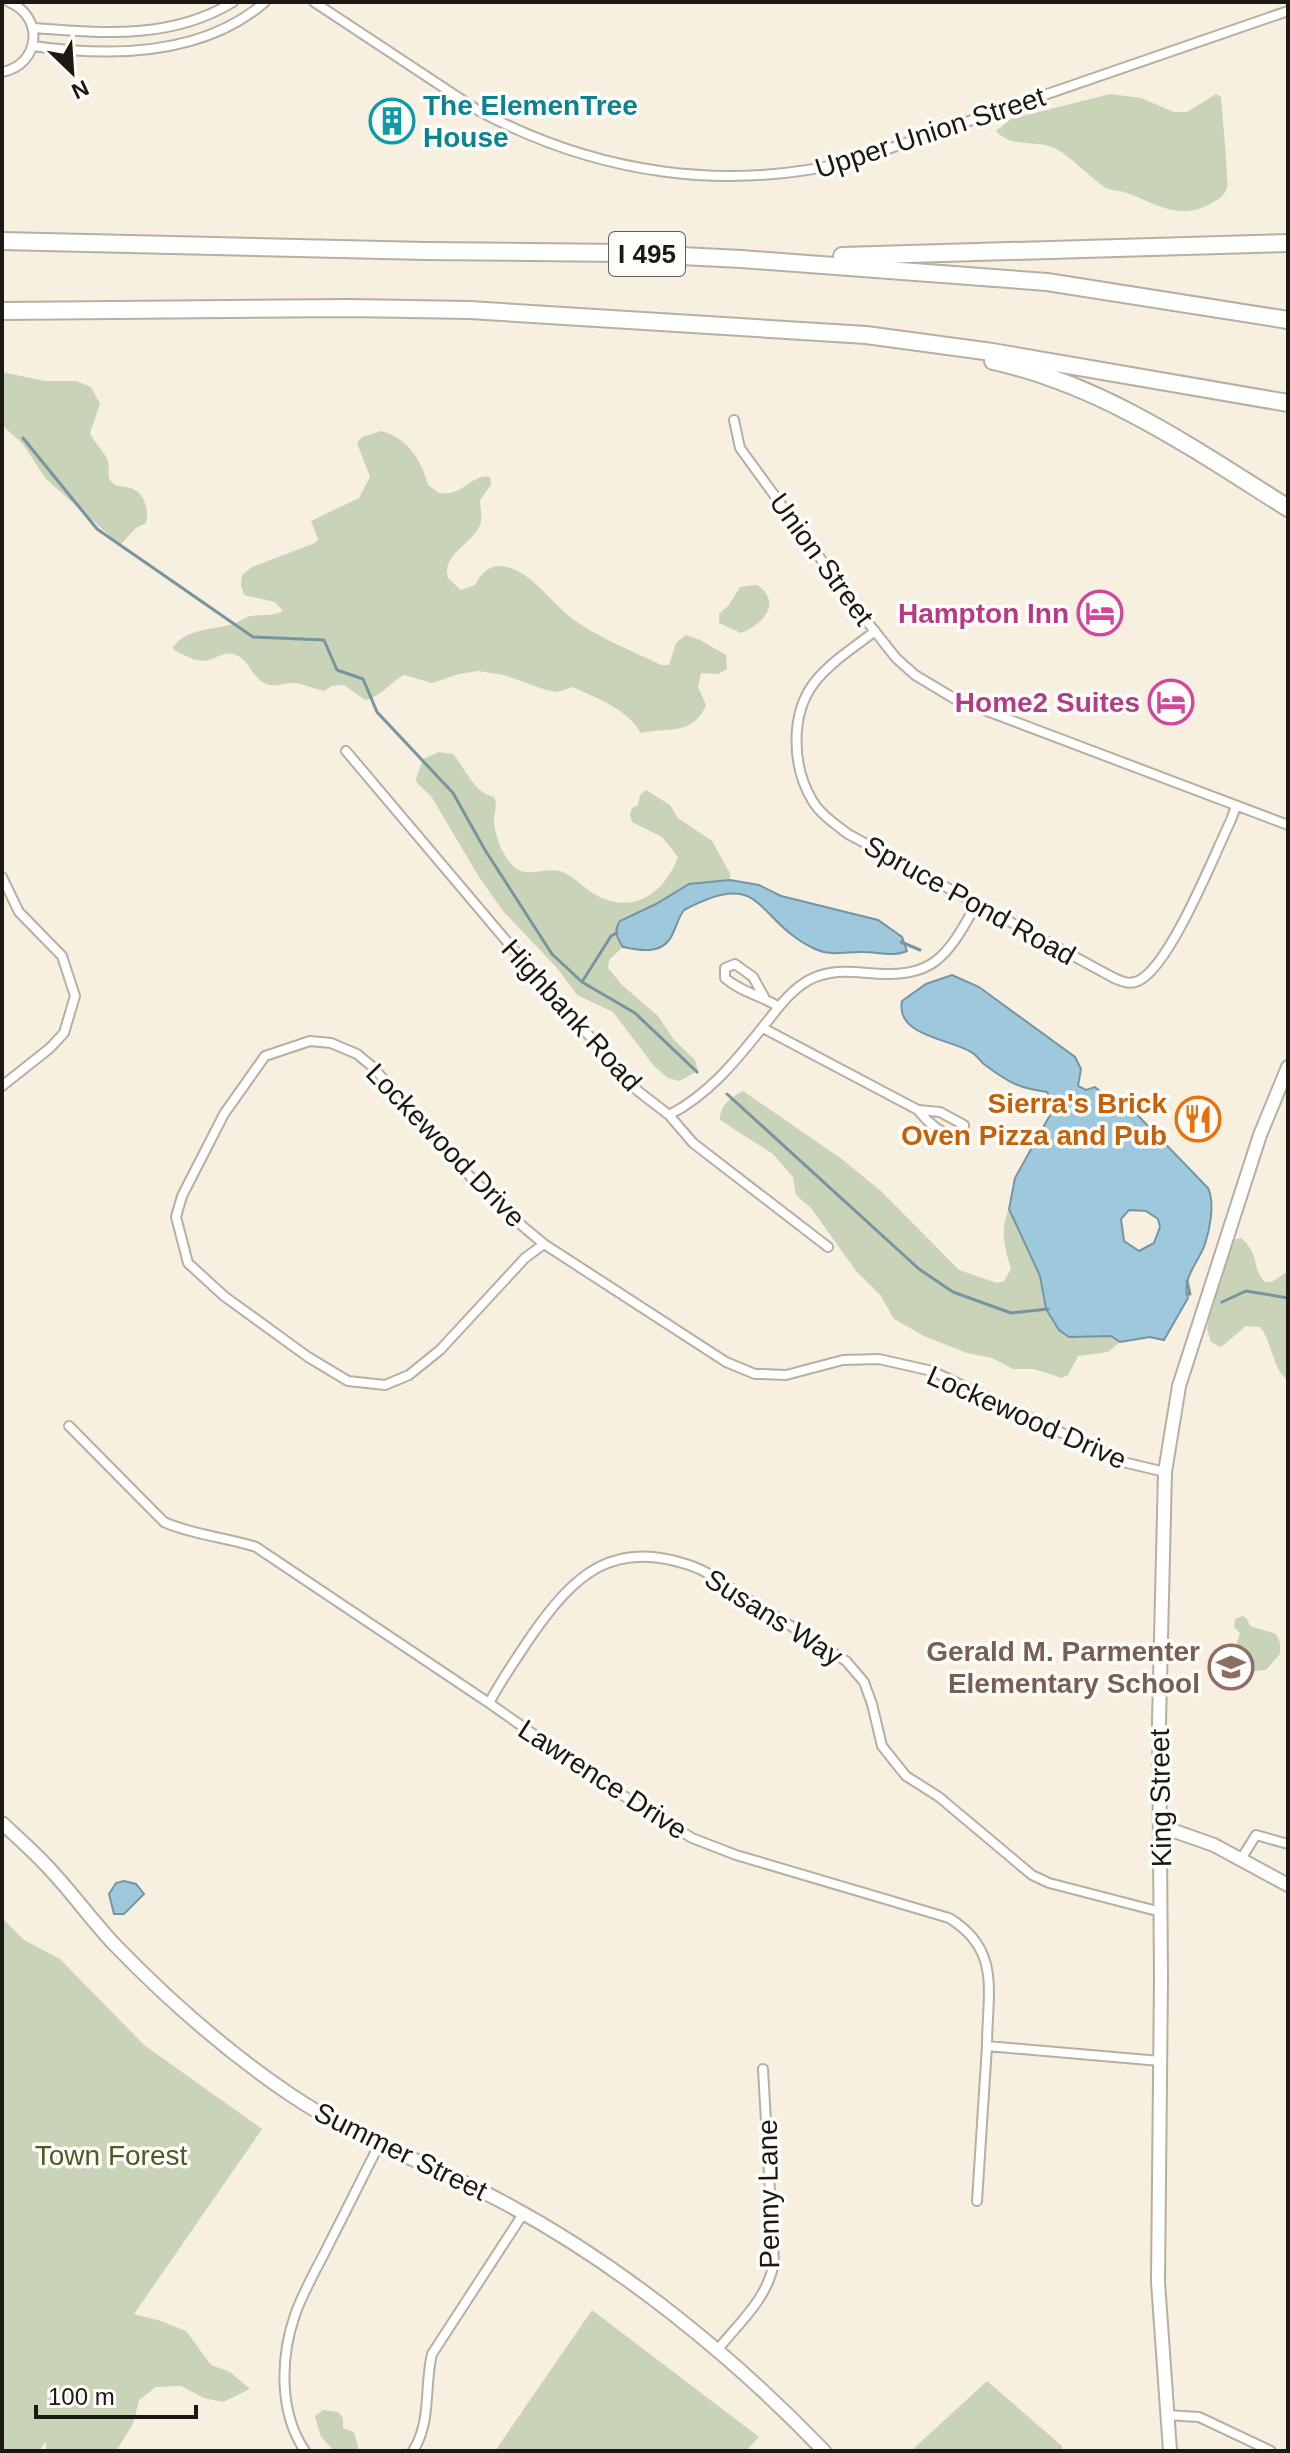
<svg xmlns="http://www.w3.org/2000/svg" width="1290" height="2453" font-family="Helvetica,sans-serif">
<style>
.green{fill:#c8d3b8}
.water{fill:#9ec9dd;stroke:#7794a1;stroke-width:2;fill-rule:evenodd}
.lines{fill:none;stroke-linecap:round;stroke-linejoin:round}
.stream{stroke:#7794a1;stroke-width:3}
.street-casing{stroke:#b7afa1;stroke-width:12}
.secondary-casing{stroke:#b7afa1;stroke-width:16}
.highway-casing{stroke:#b7afa1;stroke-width:20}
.street{stroke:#fff;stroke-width:8}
.secondary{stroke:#fff;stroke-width:12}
.highway{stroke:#fff;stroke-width:16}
.labels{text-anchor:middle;stroke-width:7;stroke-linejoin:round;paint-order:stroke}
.shield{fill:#fffdfa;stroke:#605d59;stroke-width:2}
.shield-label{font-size:26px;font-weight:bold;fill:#1c1914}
.culture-label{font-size:28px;font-weight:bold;fill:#0d838f;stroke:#fffdfa;text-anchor:start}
.street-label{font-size:28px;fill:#1c1914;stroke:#fffdfa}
.hotel-label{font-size:28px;font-weight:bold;fill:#b23c85;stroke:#fffdfa;text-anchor:end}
.food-label{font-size:28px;font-weight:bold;fill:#c56008;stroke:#fffdfa;text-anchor:end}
.education-label{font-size:28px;font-weight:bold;fill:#785e54;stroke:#fffdfa;text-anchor:end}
.park-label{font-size:28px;fill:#4b5d25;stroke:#fffdfa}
</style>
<rect width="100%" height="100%" fill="#f7efe0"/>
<path class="green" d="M1110,94L1141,98L1174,112H1187L1216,94L1221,97C1222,111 1229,183 1227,188C1224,197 1217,200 1210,204C1178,222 1154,202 1124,192C1118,190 1112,191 1106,188C1089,177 1075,160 1058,150C1038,138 1013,150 996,131L1011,119Z
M2,372L44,381H76L91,387L100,404L90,433C94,443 104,451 108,461C110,467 107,474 110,480C116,489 125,485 133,489C146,495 149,512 146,523L136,528L120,545L45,478L23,444L2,425Z
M381,431C408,438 421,460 428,485L439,493C464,497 471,473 490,477L491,485L480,500C480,508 483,517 480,525C471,545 441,555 448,578L461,590L475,585C483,571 492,562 510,568C536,576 555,608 577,622C603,640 633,651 661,665H669L676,643L686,635L700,640L726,655L727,669L718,674L701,673L698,687L706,705C693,736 669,727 641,733C626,708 598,699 573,687L557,692L546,690L504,675L478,671L459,674L432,683L404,675C391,682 379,698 365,700L344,685L332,686L324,691C314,689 304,684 294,683C283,682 276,689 264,683C250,675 249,658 233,654C224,652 217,658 209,660C196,663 185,655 174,650L173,647C187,628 213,630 233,624C239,622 245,617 251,616C263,614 272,617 283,611L275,602L244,595L241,585L242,575L252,567L315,543L318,539L311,521L359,498L370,477L357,443L362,437Z
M757,585C783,603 763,624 741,633L719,623V614L729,605L740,587Z
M439,752L453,754C466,769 473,792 494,797C498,806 494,812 494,821C495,836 502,855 513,866C526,879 545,867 560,871C575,876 583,888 596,895C634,916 665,892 678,857L662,837L632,822L630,815L632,808L638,805L640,795L646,790L670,805L678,818L712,841L730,873V880L689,884L656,904L620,921L617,938L623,947L609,960L608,968L622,985L658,1016L674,1040L695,1060L698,1071L679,1081L668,1078L654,1066L613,1012L577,995L557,968L503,911L479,877L431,796L417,783L416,779L423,759Z
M743,1091L843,1160L882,1192L959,1270L997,1283L1004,1281L1011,1269C1005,1247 999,1230 1009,1209L1040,1276L1046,1309L1069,1337L1111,1336L1120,1342L1108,1352L1078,1356L1068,1375L1062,1378L1034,1369H1013L992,1358L967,1353L924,1336L894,1319L881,1296L857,1272L811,1208L796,1195L793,1177L773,1154L720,1120C720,1105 730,1098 743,1091Z
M1241,1238C1262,1257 1250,1265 1265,1282H1272L1288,1271V1381C1271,1366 1273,1343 1260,1327L1246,1326L1221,1347L1211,1342L1207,1329L1211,1305L1222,1280L1228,1245L1232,1240Z
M1243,1616L1247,1619L1250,1626L1276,1634L1280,1643V1654L1266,1670L1245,1672L1232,1660L1240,1633L1234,1627L1235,1619Z
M2,1918L24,1940L60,1959L144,2045L262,2129L134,2314L161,2321L186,2331L211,2365L230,2372L250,2389L223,2402L204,2398L181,2386L156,2387L139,2400L133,2424L116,2451H46V2442L39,2451H2Z
M592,2310L759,2437L746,2451H495Z
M987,2381L1062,2446V2451H911Z
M323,2410L338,2412L343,2418V2428L354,2432L359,2451H334L321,2437L315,2416Z"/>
<path class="water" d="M730,880L759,885L781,896L878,920L902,937L907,951C894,957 878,952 864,952C847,951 832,957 815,949C753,920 766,866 684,910C678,918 677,925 673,933C664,955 641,951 623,947C617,938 613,931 620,921L656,904L689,884Z
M952,975L979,987L1075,1057L1081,1069L1078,1086L1086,1090L1095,1087L1101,1092L1120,1097L1208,1188C1215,1203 1210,1229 1205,1244C1199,1262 1181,1278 1188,1298L1164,1340L1150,1337L1120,1342L1111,1336L1069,1337L1059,1330L1046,1309L1040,1276L1009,1209L1015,1178L1055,1106L1047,1092C1018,1088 1008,1082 985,1065C980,1061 977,1055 971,1052C951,1039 895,1036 902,1001L926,984ZM1129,1210L1146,1211L1158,1219L1160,1227L1154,1243L1139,1251L1124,1241L1121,1219Z
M124,1881L136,1884L144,1894L124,1914H114L109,1894L116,1883Z"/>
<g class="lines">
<path class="stream" d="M23,438L97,529L253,637L324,640L337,670L363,679L377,712L453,793L485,850L552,954L582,982L635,1013L697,1072
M901,942L920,950
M582,982L611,936L617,933
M727,1094L919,1269L953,1292L1011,1313L1048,1309
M1187,1294H1190L1187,1281
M1222,1302L1246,1291L1288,1298"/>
<g class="street-casing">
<path id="street" d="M314,2L479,111C597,174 726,193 856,160L1288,11
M34,28C103,33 171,40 233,2
M33,46C110,57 203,56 265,2
M2,72C40,65 45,17 9,2
M734,420L740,448L858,610L896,658L915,675L955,699L1288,825
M875,631C855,647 830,662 814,683C790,715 792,766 812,800C820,814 835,824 848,834L1114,978C1121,981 1129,985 1138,981C1170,967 1214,855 1231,820L1236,806
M346,751L531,970L638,1091L669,1115L693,1143L828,1247
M2,877L19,912L62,956L75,996L64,1033L50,1048L2,1086
M764,997L753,977L735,964L725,968V978C742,993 761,995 779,1007
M763,1028L918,1110L940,1112L964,1125V1135L957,1139C940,1133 929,1124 918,1110
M669,1115C708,1095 735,1062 762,1028C776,1011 789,991 809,980C828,970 847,971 868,973C934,979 946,958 976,905
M544,1244L525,1258L440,1350L409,1375L385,1385L348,1381L308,1357L224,1296L188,1263L176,1217L182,1196L224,1114L265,1056L310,1041L331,1043L357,1054L374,1068C426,1130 480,1193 544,1244L726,1362L755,1374H762L786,1375L843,1360L879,1359L932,1371L1123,1462L1165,1472
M69,1426L164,1522C193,1535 225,1537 256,1547L489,1703L606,1785L692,1838L736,1855L949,1918C1002,1950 987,1993 987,2046L1160,2061
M489,1703C502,1679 517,1657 532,1635C574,1575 612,1539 689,1565C708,1571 726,1585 742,1596C777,1617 812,1639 846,1661L864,1682L872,1704L882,1746L906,1776L939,1797L1032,1875L1049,1883L1161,1912
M1241,1859L1256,1835L1288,1844
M977,2201L987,2046
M718,2349C740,2322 768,2298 774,2262L763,2069
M1166,2415L1199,2417L1271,2451
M305,2451C279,2413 280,2358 295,2315C304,2289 320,2263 332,2238C348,2207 363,2176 379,2145
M413,2451C432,2421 424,2386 432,2354L523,2214"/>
</g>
<g class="secondary-casing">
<path id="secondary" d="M2,1823C17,1837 32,1850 46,1865C70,1890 90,1918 113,1943C166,1998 225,2050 288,2093C353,2138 429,2163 499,2200C617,2262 732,2355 824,2451
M1160,1826L1214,1845L1288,1885
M1170,2451L1158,2282L1161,1978L1159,1722L1165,1472L1179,1386L1260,1135L1288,1067"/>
</g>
<g class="highway-casing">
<path id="highway" d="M2,241L426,251L622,253L741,259L1047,282L1288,320
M842,256L1288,243
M2,311L349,308L470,310L866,335L992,352L1288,403
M993,361C1103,385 1194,449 1288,508"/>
</g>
<use href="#street" class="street"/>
<use href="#secondary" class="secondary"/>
<use href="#highway" class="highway"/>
</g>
<defs>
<g id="building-ring" transform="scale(2.3)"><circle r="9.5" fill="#fffdfa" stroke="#0f9aa8" stroke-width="1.5"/><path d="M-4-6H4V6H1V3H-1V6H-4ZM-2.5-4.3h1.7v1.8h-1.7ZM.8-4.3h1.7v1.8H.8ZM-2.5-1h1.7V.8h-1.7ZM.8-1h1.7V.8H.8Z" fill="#0f9aa8"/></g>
<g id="hotel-ring" transform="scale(2.3)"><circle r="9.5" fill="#fffdfa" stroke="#d1479c" stroke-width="1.5"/><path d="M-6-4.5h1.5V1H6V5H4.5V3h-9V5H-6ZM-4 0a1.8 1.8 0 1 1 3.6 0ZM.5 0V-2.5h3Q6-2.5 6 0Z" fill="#d1479c"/></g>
<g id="restaurant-ring" transform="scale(2.3)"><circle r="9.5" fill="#fffdfa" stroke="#e8710a" stroke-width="1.5"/><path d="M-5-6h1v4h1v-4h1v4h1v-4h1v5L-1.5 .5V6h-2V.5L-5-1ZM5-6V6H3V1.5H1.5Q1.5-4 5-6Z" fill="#e8710a"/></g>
<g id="school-ring" transform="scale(2.3)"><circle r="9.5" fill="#fffdfa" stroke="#8d6e63" stroke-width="1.5"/><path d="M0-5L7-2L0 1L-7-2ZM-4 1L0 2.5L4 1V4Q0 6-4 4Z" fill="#8d6e63"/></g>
</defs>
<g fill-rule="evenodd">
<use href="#building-ring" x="392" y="121"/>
<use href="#hotel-ring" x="1100" y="613"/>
<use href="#hotel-ring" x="1171" y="702"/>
<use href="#restaurant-ring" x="1198" y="1119"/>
<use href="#school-ring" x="1231" y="1667"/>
</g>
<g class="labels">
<rect class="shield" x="609" y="232" width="76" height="44" rx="6"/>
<g class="shield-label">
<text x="647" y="263">I 495</text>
</g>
<g class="culture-label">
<text x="423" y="115">The ElemenTree<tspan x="423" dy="32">House</tspan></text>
</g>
<g class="street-label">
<text transform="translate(930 132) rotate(-18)" y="10">Upper Union Street</text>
<text transform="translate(822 559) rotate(54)" y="10">Union Street</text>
<text transform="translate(970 900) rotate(29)" y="10">Spruce Pond Road</text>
<text transform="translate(572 1015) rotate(48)" y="10">Highbank Road</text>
<text transform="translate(446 1145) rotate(46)" y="10">Lockewood Drive</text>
<text transform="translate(1027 1417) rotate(24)" y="10">Lockewood Drive</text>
<text transform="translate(774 1617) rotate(32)" y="10">Susans Way</text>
<text transform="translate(603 1779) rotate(33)" y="10">Lawrence Drive</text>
<text transform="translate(1160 1798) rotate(-91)" y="10">King Street</text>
<text transform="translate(401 2151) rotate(26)" y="10">Summer Street</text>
<text transform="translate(768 2194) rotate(-91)" y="10">Penny Lane</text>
</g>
<g class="hotel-label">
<text x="1069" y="623">Hampton Inn</text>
<text x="1140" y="712">Home2 Suites</text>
</g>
<g class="food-label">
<text x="1167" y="1113">Sierra's Brick<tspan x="1167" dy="32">Oven Pizza and Pub</tspan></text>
</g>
<g class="education-label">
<text x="1200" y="1661">Gerald M. Parmenter<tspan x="1200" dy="32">Elementary School</tspan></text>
</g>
<g class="park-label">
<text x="111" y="2165">Town Forest</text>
</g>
</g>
<rect width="1290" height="2453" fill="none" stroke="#1c1914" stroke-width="8"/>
<g transform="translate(72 72) rotate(155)" stroke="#fffdfa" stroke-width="6" paint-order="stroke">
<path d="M0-6L14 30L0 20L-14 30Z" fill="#1c1914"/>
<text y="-12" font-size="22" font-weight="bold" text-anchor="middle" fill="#1c1914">N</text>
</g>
<path d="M36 2405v12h160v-12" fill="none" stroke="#1c1914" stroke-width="4"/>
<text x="48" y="2405" font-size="24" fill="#1c1914" stroke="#fffdfa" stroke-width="6" paint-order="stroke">100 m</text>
</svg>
